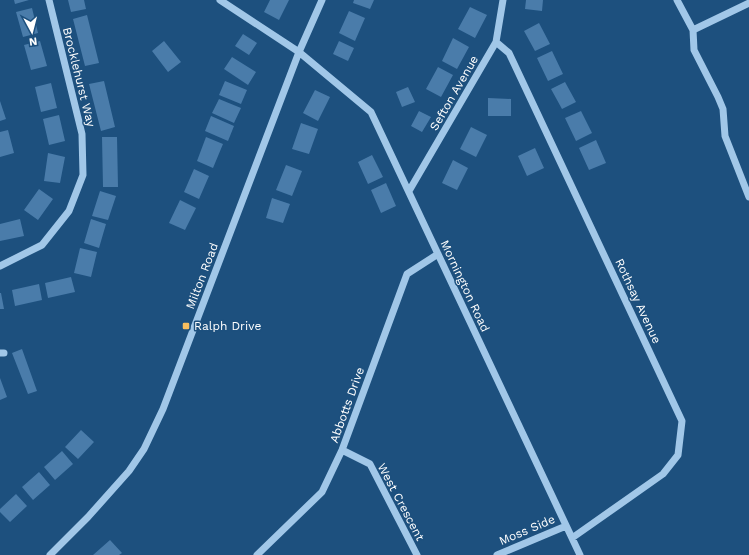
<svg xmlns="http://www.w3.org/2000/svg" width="749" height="555" font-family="'Work Sans',sans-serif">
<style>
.building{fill:#4a7caa}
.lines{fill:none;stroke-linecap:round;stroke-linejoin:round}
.minor{stroke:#a1c7e8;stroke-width:7}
.poi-dot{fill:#f8bf5f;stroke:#1d507e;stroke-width:1.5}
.labels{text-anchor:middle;stroke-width:3;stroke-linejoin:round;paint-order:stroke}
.street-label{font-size:12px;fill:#fff;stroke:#1d507e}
.poi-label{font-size:12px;fill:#fff;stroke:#1d507e;text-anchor:start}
</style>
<rect width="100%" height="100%" fill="#1d507e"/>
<path class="building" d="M14,0H29L15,4Z
M68,0H84L86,9L71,12Z
M270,0H289L279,20L264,12Z
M354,0H374L370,9L353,3Z
M526,0H543L542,11L525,9Z
M470,7L487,15L475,38L458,29Z
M32,8L38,33L23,37L16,12Z
M349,11L365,18L355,41L339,33Z
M87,15L99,63L85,66L73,19Z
M539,23L550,44L535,51L524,31Z
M243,34L257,43L249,55L235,46Z
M453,38L469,47L457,69L442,61Z
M40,41L47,66L31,70L24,45Z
M164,41L181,62L168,72L152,51Z
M339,41L354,48L348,61L333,54Z
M552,51L563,74L548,81L537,58Z
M232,57L256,72L248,85L224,69Z
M438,67L453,75L441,97L426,89Z
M104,81L115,127L101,131L89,84Z
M225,81L247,90L241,104L219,95Z
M565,82L576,102L562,109L551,89Z
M51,83L57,108L41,112L35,87Z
M408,87L415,102L402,107L396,92Z
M315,90L330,97L318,121L303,113Z
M488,98L511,99V116H488Z
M219,99L241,108L234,123L212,113Z
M0,101L6,119L0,121Z
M419,111L431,117L422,132L411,126Z
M581,111L592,133L576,141L565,118Z
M59,115L65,141L49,145L43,119Z
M211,116L234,126L228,141L205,131Z
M301,123L318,129L309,154L292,149Z
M471,127L487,135L476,157L460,149Z
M8,130L14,153L0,157V132Z
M102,137H117L118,187H103Z
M206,137L223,144L213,168L197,161Z
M596,140L606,163L589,170L579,148Z
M535,148L544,168L527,176L518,156Z
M48,153L65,157L60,183L44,181Z
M372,155L383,177L368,184L358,162Z
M453,160L468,168L457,190L442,183Z
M286,165L302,171L292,196L276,190Z
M194,169L209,176L199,199L184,192Z
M386,183L396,206L381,213L371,190Z
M39,189L53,199L38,220L24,210Z
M100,191L116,196L108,220L92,216Z
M272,198L290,204L283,223L266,218Z
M180,200L196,208L185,230L169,223Z
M20,219L24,236L0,241V224Z
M91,219L106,224L99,248L84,243Z
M80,248L97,252L91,277L74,273Z
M71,277L75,292L48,298L45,283Z
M39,284L42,300L15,306L12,290Z
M0,293H1L4,309H0Z
M22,349L37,391L28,394L12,353Z
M0,378L7,397L0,400Z
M81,430L94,442L78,459L65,447Z
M62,451L73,464L55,480L44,467Z
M39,472L50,485L33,500L22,487Z
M16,494L27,506L10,522L0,512V509Z
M110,540L122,553L119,555H93Z"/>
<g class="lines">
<path class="minor" d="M220,0L299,52L371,112L580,555
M677,0L693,30L694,50L718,97L723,109L725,136L749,197
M693,30L749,3
M496,42L509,53L682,421L678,455L663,474L572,538
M409,191L496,42L503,0
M0,266L42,245L69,211L83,175L82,134L49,0
M0,353H4
M342,450L370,464L417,555
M50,555L88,517L129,471L144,449L163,409L299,52L322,0
M257,555L322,492L342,450L407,274L438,254
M497,555L566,526"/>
</g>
<rect class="poi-dot" x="182" y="322" width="8" height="8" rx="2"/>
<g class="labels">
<g class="street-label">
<text transform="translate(79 77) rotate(76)" y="4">Brocklehurst Way</text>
<text transform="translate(454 93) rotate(-60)" y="4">Sefton Avenue</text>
<text transform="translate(202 276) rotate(-69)" y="4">Milton Road</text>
<text transform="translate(465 286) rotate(65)" y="4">Mornington Road</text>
<text transform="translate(638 301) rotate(65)" y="4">Rothsay Avenue</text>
<text transform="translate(347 405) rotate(-70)" y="4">Abbotts Drive</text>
<text transform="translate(401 502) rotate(62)" y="4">West Crescent</text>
<text transform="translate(527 530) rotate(-23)" y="4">Moss Side</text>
</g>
<g class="poi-label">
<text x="194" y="330">Ralph Drive</text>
</g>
</g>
<g transform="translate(32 32) rotate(173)" stroke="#1d507e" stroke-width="3" paint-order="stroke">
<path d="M0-3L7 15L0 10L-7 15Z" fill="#ffffff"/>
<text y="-6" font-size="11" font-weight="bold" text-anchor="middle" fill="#ffffff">N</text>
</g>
</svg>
